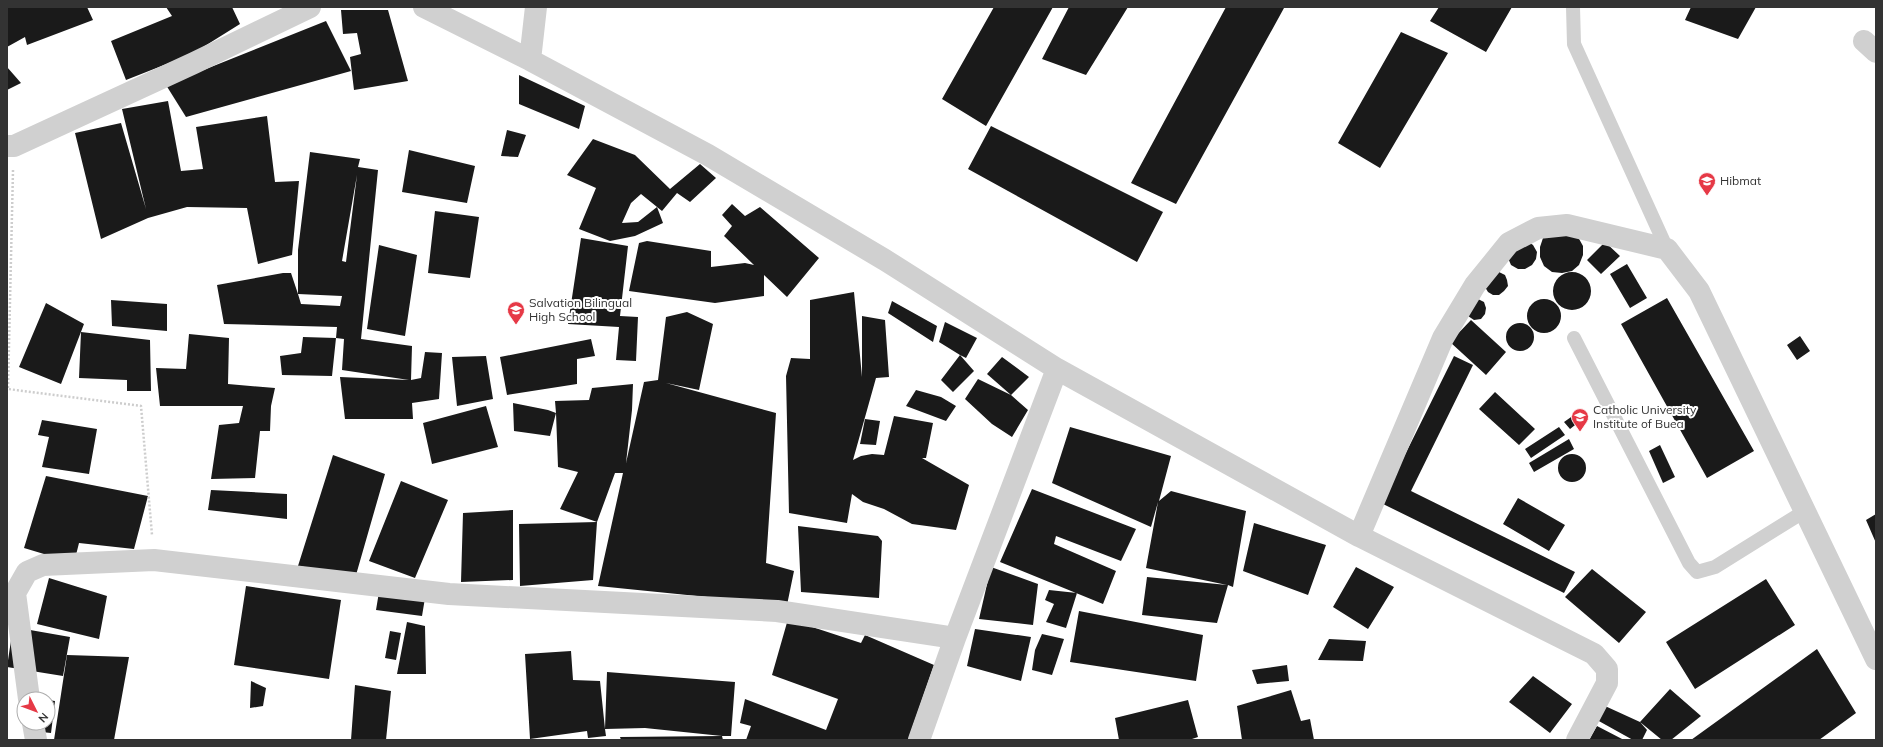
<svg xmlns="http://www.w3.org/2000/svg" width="1883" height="747" font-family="Mulish,sans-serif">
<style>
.building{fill:#1a1a1a;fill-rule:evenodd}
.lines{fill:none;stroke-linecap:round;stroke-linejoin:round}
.path{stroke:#cdcdcd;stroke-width:2.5;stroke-dasharray:2 2;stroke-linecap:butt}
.lane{stroke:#d0d0d0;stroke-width:14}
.street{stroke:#d0d0d0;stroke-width:22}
.labels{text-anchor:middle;stroke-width:4;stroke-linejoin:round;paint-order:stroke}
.poi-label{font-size:12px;fill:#333;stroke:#fff;text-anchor:start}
</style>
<rect width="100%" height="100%" fill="#fff"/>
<path class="building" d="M7,7H87L93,20L27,45L25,37L7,47Z
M166,7H232L240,24L192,54L126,80L111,41L172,16Z
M994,7H1053L986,126L942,99Z
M1069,7H1128L1086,75L1042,59Z
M1226,7L1284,8L1176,204L1131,183Z
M1439,7H1512L1486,52L1430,21Z
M1691,7H1756L1738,39L1685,20Z
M341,10H388L408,81L354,90L350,57L361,54L357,33L343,34Z
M326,21L351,71L186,117L166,85Z
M1401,32L1448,53L1380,168L1338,143Z
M7,67L21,83L7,90Z
M519,75L585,106L579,129L519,104Z
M168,101L181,171L203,169L196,127L267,116L275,182L299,181L292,255L258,264L247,208L187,207L148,218L101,239L75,133L121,123L146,209L122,109Z
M991,126L1163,212L1137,262L968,169Z
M507,130L526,135L518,157L501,156Z
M593,139L635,155L670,189L700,164L716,178L690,202L677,193L662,211L641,194L631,203L622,223L638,222L657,207L663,223L635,236L610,241L579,229L596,188L567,175Z
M409,150L475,166L467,203L402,192Z
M310,152L360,159L358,167L378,170L361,339L412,346L411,380L421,378L425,352L442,353L439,399L412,403L413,419H345L340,377L409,380L342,370L344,339L336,338L337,327L224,324L217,285L283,273H291L298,294V250ZM357,175L346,262L342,261ZM298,294L342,296L340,306L301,304Z
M732,204L745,216L760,207L819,258L787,297L764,275V296L715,303L629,291L639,243L647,241L711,251V267L745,263L754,265L724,236L732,226L722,215Z
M435,211L479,217L470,278L428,273Z
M1551,232L1578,237L1583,246V255L1579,265L1572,271L1562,273L1552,272L1544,266L1540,257V247L1543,238Z
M581,238L628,246L620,316L638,317L636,361L616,360L619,327L568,324Z
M1527,241L1533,245L1537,252L1536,259L1532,265L1525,269H1518L1511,265L1508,258Z
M1605,242L1620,256L1601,274L1587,260Z
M379,245L417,255L405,336L367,329Z
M1627,264L1647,298L1630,308L1610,274Z
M1499,272L1505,275L1507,280L1508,286L1504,291L1499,295H1493L1488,292L1485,287Z
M1553 291a19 19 0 1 1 38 0a19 19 0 1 1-38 0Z
M854,292L862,377V316L885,320L889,377L876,378L853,460L861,456L872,454L884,455L894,416L933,423L926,458H922L969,485L956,530L912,524L884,509L863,502L852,494L847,523L789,513L786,376L791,358L810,359V300Z
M1667,298L1754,451L1707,478L1621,324Z
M1478,299L1484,302L1486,308L1485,314L1481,319L1474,320L1468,316Z
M1527 316a17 17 0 1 1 34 0a17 17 0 1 1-34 0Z
M111,300L167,304V331L112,326Z
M892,301L937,326L933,342L888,313Z
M46,303L84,324L61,384L19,367Z
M687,312L713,324L699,390L666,383L776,413L766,563L794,571L787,605L598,586L623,473H615L597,522L560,509L578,472L558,467L556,413L550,436L514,431L513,403L548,410L556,413L555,401L589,400L592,388L633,384L632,410L626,463L644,382L658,380L666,317Z
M1471,320L1506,352L1486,375L1450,342Z
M945,322L977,338L966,358L960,355L974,371L953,392L941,380L960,355L939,342Z
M1506 337a14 14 0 1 1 28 0a14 14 0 1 1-28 0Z
M81,332L150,340L151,391H127V380L79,378Z
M189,334L229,338L228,384L275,388L271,406L270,431H260L255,478L211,479L219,425L239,423L243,406H160L156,368L186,369Z
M1800,336L1810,351L1797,360L1787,345Z
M303,337L336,338L332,376L282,375L280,356L301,353Z
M591,339L595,356L577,359V384L507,395L500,357Z
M486,356L493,399L457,406L452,357Z
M1454,356L1473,365L1411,491L1575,572L1564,593L1381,503Z
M1002,357L1029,377L1011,395L987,374Z
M978,379L1011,395L1028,410L1012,437L992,424L965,399Z
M916,390L941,397L956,406L946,421L906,406Z
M1495,392L1535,429L1519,445L1479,409Z
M486,406L498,447L432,464L423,423Z
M1574,415L1579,422L1570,429L1564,422Z
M865,419L880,421L876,445L860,444Z
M42,420L97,429L89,474L42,467L49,437L38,435Z
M1070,427L1171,456L1159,501L1171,491L1246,511L1233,587L1228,585L1217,623L1142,615L1147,577L1227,585L1146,568L1158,502L1151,527L1052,483Z
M1559,427L1565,435L1531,458L1525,449Z
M1569,439L1574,449L1534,472L1529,463Z
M1660,445L1675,477L1663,483L1649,451Z
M1558 468a14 14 0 1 1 28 0a14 14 0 1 1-28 0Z
M333,455L385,474L356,575L298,566Z
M46,476L148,496L134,549L79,543L74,563L24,548Z
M401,481L448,500L415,578L369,561Z
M1032,489L1136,529L1121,561L1056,536L1054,544L1116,571L1103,604L1000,562Z
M211,490L287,494V519L208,510Z
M1518,498L1565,525L1549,551L1503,524Z
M513,510V580L461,582L463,513Z
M1876,514V543L1866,520Z
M597,522L593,580L520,586L519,524Z
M1254,523L1326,545L1308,595L1243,571Z
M798,526L878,536L882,541L879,598L801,592Z
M991,567L1038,584L1033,625L979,619Z
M1356,567L1394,587L1368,629L1333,607Z
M1592,569L1646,612L1619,643L1565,597Z
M49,578L107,596L99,639L37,624Z
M1766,579L1795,625L1695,689L1666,642Z
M246,586L341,600L329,679L234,665Z
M1049,590L1077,593L1066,628L1046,622L1054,604L1045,600Z
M379,592L425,598L422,616L376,610Z
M1079,611L1203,635L1196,681L1070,662Z
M788,619L861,643L865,635L934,665L908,740H746L751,726L740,723L745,699L826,730L838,699L772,675Z
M407,622L425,626L426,674H397Z
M13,627L70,637L63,676L7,667Z
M975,629L1031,637L1021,681L967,666Z
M390,631L401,633L396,660L385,658Z
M1042,634L1064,639L1052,675L1032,670L1035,650Z
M1329,639L1366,641L1363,661L1318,660Z
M1817,649L1856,713L1819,740H1691Z
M571,651L573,680L600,681L605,729L607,672L735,682L731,736H722L723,740H621L620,737L722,736L645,728L605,729L606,736L588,738L587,731L530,739L525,654Z
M67,655L129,657L114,740H54Z
M1287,665L1289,681L1257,684L1252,670Z
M1533,676L1572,704L1550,733L1509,702Z
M251,681L266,688L263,706L250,708Z
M355,685L391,691L386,740H351Z
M1670,689L1701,716L1671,740H1662L1640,722L1647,730L1642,740H1633L1597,720L1605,706L1640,722Z
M1291,690L1301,721L1310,719L1314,740H1242L1237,706Z
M48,700L55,701L51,733L32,731L33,723H48Z
M1188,700L1198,737L1189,740H1119L1115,718Z
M1597,726L1624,740H1589Z"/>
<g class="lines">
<path class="path" d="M13,170L8,389L141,406L152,535"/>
<path class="lane" d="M1573,7L1574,44L1667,249
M1574,338L1689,563L1697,572L1715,567L1805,511"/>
<path class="street" d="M424,7L530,60L708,155L885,260L1057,369L1359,536L1594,654L1607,669V683L1577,740
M1864,41L1876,52
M530,60L536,7
M7,146H14L194,63L310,7
M1359,536L1443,338L1475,285L1509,243L1538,228L1567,225L1667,249L1699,291L1876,659
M29,699L15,593L27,572L43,565L154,560L449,594L777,611L955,638
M33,723L36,740
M919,740L955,638L1057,369"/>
</g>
<defs>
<g id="university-pin" transform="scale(0.9)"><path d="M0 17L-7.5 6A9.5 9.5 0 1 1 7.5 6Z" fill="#e63946" stroke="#fff"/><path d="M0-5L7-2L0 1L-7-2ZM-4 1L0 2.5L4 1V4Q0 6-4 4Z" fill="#fff"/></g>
<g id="school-pin" transform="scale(0.9)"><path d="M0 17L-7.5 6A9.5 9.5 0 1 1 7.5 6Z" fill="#e63946" stroke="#fff"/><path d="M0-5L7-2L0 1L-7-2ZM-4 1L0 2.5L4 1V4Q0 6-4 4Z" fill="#fff"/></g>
</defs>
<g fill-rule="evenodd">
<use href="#university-pin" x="1707" y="181"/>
<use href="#school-pin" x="516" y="310"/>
<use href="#university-pin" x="1580" y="417"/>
</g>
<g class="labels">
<g class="poi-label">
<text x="1720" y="185">Hibmat</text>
<text x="529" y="307">Salvation Bilingual<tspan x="529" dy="14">High School</tspan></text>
<text x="1593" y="414">Catholic University<tspan x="1593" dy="14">Institute of Buea</tspan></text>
</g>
</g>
<rect width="1883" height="747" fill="none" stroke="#333333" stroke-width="16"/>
<g transform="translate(36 711) rotate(132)"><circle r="19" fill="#ffffff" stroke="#adadad"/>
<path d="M0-3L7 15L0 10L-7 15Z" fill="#e63946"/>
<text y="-6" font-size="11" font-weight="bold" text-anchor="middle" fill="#333333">N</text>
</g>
</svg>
